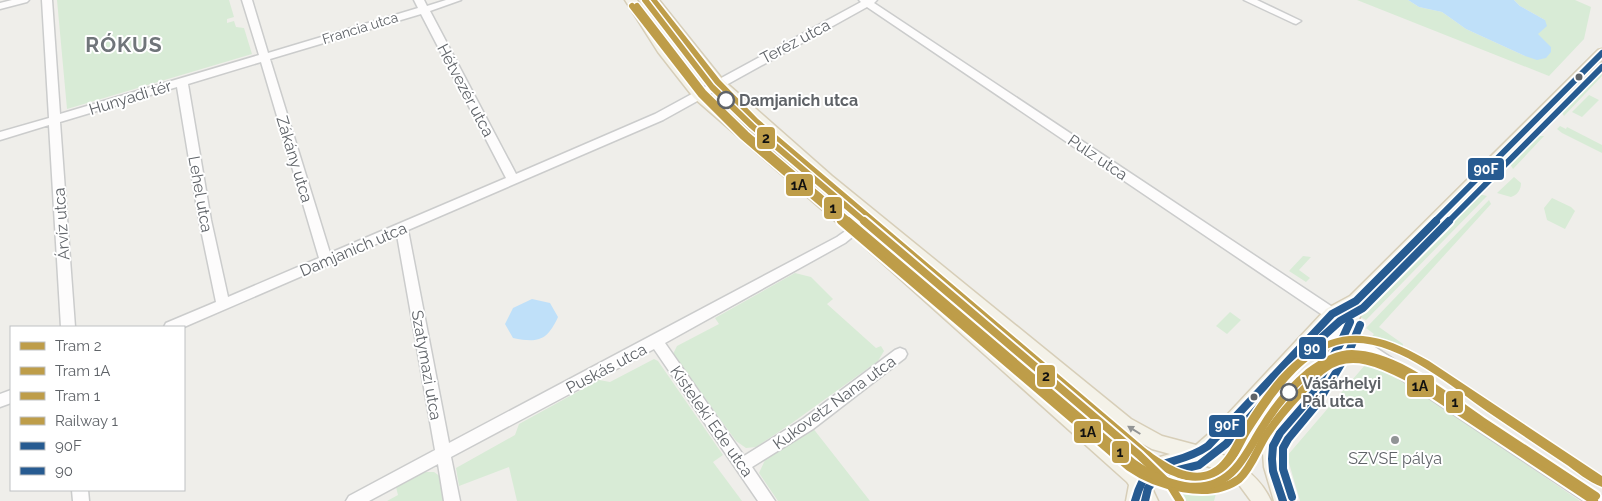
<svg xmlns="http://www.w3.org/2000/svg" width="1602" height="501" font-family="Raleway,sans-serif">
<style>
.green{fill:#d8ebd6}
.water{fill:#bfe0f9}
.lines{fill:none;stroke-linecap:round;stroke-linejoin:round}
.minor-casing{stroke:#cbcccc;stroke-width:3}
.major-casing{stroke:#d7ceb8;stroke-width:3}
.minor{fill:#fdfcfc;fill-rule:evenodd}
.major{fill:#f4f2e9;fill-rule:evenodd}
.bus-1-far1-casing{stroke:#fff;stroke-width:9}
.bus-1-casing{stroke:#fff;stroke-width:12}
.bus-2-far1-casing{stroke:#fff;stroke-width:9}
.bus-2-casing{stroke:#fff;stroke-width:12}
.bus-1-far1{stroke:#275b91;stroke-width:6}
.bus-1{stroke:#275b91;stroke-width:8}
.bus-2-far1{stroke:#275b91;stroke-width:6}
.bus-2{stroke:#275b91;stroke-width:8}
.rail-1-casing{stroke:#fff;stroke-width:3}
.rail-1{fill:#be9d49;fill-rule:evenodd}
.tram-1-far1-casing{stroke:#fff;stroke-width:9}
.tram-1-casing{stroke:#fff;stroke-width:12}
.tram-2-far1-casing{stroke:#fff;stroke-width:9}
.tram-2-casing{stroke:#fff;stroke-width:12}
.tram-3-far1-casing{stroke:#fff;stroke-width:9}
.tram-3-casing{stroke:#fff;stroke-width:12}
.tram-1-far1{stroke:#be9d49;stroke-width:6}
.tram-1{stroke:#be9d49;stroke-width:8}
.tram-2-far1{stroke:#be9d49;stroke-width:6}
.tram-2{stroke:#be9d49;stroke-width:8}
.tram-3-far1{stroke:#be9d49;stroke-width:6}
.tram-3{stroke:#be9d49;stroke-width:8}
.oneway{fill:#939595}
.bus-dot{fill:#5f6368;stroke:#fff;stroke-width:2}
.stop-dot{fill:#fff;stroke:#5f6368;stroke-width:2.5}
.poi-dot{fill:#919496;stroke:#fff;stroke-width:2}
.labels{text-anchor:middle;stroke-width:4;stroke-linejoin:round;paint-order:stroke}
.far-street-label{font-size:14px;fill:#5f6368;stroke:#fff}
.street-label{font-size:16px;fill:#5f6368;stroke:#fff}
.stop-label{font-size:16px;font-weight:bold;fill:#5f6368;stroke:#fff;text-anchor:start}
.poi-label{font-size:16px;fill:#5f6368;stroke:#fff}
.district-label{font-size:21px;font-weight:bold;letter-spacing:1px;fill:#70757a;stroke:#fff}
.line-badge{stroke:#fff;stroke-width:2}
.badge-label{font-size:14px;text-anchor:middle;font-weight:bold;fill:#fff}
.pale-badge-label{font-size:14px;text-anchor:middle;font-weight:bold;fill:#111}
</style>
<rect width="100%" height="100%" fill="#efeeea"/>
<path class="green" d="M57,0H229L234,17L227,19V23L234,21L236,27L244,28L252,54L67,109Z
M1357,0H1408L1419,7L1442,12L1466,29L1525,56L1545,20L1520,6L1514,0H1575L1591,7L1584,39L1549,76Z
M1602,60V76L1564,116L1559,108L1561,102Z
M1589,95L1599,100L1582,117L1572,112Z
M1560,126L1566,129L1567,127L1602,145V153L1562,133L1557,129Z
M1536,136H1544L1513,169L1510,164L1511,160Z
M1514,177L1521,183C1521,189 1518,195 1511,197L1497,193Z
M1479,194L1487,196L1366,320L1356,315Z
M1552,198L1571,207L1575,211L1565,229L1547,220L1544,208Z
M1489,200L1491,204L1379,327L1403,344V354L1414,361L1375,345L1368,341L1374,334L1366,328Z
M1303,256L1311,257L1299,270L1310,278L1306,282L1289,271Z
M795,273L811,277L833,299L827,304L876,348L881,346L884,351L878,361L792,423L756,447L746,448L736,441L673,354L677,346L719,324L715,318Z
M1230,312L1241,320L1227,334L1216,326Z
M1371,358L1580,501H1300L1287,456Z
M654,359L658,361L723,455L713,462L742,501H517L509,467L459,486L456,468L515,435L519,424L599,380L610,382Z
M812,427L870,501H778L759,473L765,460Z
M423,472H434L441,477L445,501H387L398,495L396,487Z
M1218,486L1214,501H1183L1178,489L1179,488C1193,490 1204,491 1218,486Z"/>
<path class="water" d="M1408,0H1514L1520,6L1545,20L1547,26L1538,34L1551,47V52L1546,58L1537,60L1525,56L1466,29L1442,12L1419,7Z
M532,299L550,303L558,317C547,341 538,343 513,338L505,324L513,308Z"/>
<g class="lines">
<g class="minor-casing">
<path id="minor" d="M12,0H29L27,2L0,9V3Z
M42,0H52L60,114L259,55L242,0H252L268,53L418,8L414,0H424L427,6L446,0H461L430,11L516,174L655,114L861,2L859,0H877L874,3L1337,310L1339,314L1337,318L1332,319L1327,318L867,7L663,120L408,230L449,443L837,237L851,227H859L861,230L845,243L665,343L744,456L803,419L895,350L900,348L905,350L907,354L905,358L813,429L752,467L775,501H758L654,349L451,457L460,501H444L438,464L369,501H346L349,496L435,450L397,235L184,327H164L166,323L216,302L199,220L177,87L60,122L75,327H61L49,125L0,140V132L49,118ZM421,14L506,178L330,253L270,59ZM261,62L319,258L228,297L211,220L188,84Z
M1244,0H1257L1301,21L1296,24L1293,23Z
M1329,329L1352,332L1602,496V501H1584L1345,342C1334,341 1311,345 1304,343L1302,339L1304,335Z
M11,390V403L0,407V394Z
M72,490H88L89,501H73Z"/>
</g>
<g class="major-casing">
<path id="major" d="M625,0H637L667,47L704,92L1138,468L1150,460L1170,454L1152,449L1119,431L822,184L715,86L647,0H659L723,80L832,176L1131,419L1162,436L1196,445L1212,431L1326,309L1350,296L1598,50L1602,49V60L1363,304L1355,336L1347,353L1326,382L1310,409L1284,444L1281,453L1282,467L1292,501H1274L1264,467L1263,453L1266,443L1274,427L1298,399L1314,372L1335,343L1344,315L1338,319L1215,451C1238,462 1261,477 1271,501H1251L1240,486L1220,471L1199,463L1160,474L1149,482L1158,501H1126L1129,485L1127,482L850,234L694,98L658,52Z"/>
</g>
<use href="#minor" class="minor"/>
<use href="#major" class="major"/>
<g class="bus-1-far1-casing">
<path id="bus-1-far1" d="M1434,222L1602,53"/>
</g>
<g class="bus-1-casing">
<path id="bus-1" d="M1135,501C1148,452 1173,470 1208,446L1332,314L1356,301L1436,221
M1283,501L1273,471L1272,459L1273,446L1280,433L1306,403L1340,344L1350,322"/>
</g>
<g class="bus-2-far1-casing">
<path id="bus-2-far1" d="M1448,222L1602,67"/>
</g>
<g class="bus-2-casing">
<path id="bus-2" d="M1292,497L1283,469V448L1288,439L1317,404L1350,349L1360,325
M1145,501L1148,488L1154,480L1170,472L1199,465L1226,444L1320,339L1340,321L1363,308L1449,221"/>
</g>
<use href="#bus-1-far1" class="bus-1-far1"/>
<use href="#bus-1" class="bus-1"/>
<use href="#bus-2-far1" class="bus-2-far1"/>
<use href="#bus-2" class="bus-2"/>
<g class="rail-1-casing">
<path id="rail-1" d="M650,0H657L720,80L758,119L1145,448C1161,460 1188,480 1210,470C1227,462 1234,440 1244,425C1272,381 1311,327 1370,337C1391,340 1411,351 1429,361L1602,476V487C1588,482 1576,471 1564,463C1539,446 1513,429 1488,412C1449,385 1388,331 1337,345C1299,356 1270,402 1250,433C1243,445 1238,458 1229,468C1202,497 1162,473 1137,454L752,123L714,84Z"/>
</g>
<use href="#rail-1" class="rail-1"/>
<g class="tram-1-far1-casing">
<path id="tram-1-far1" d="M645,0L712,87L752,126L865,222"/>
</g>
<g class="tram-1-casing">
<path id="tram-1" d="M864,221L1139,455L1170,485L1180,501"/>
</g>
<g class="tram-2-far1-casing">
<path id="tram-2-far1" d="M632,6L701,95L742,136L843,222"/>
</g>
<g class="tram-2-casing">
<path id="tram-2" d="M841,221L1129,467C1156,486 1210,501 1239,479C1251,468 1257,450 1265,437C1275,421 1288,406 1301,392C1309,384 1315,374 1325,368C1351,349 1382,364 1407,377L1594,501"/>
</g>
<g class="tram-3-far1-casing">
<path id="tram-3-far1" d="M637,6L704,93L746,134L850,222"/>
</g>
<g class="tram-3-casing">
<path id="tram-3" d="M848,221L1133,463C1163,484 1206,501 1235,469C1246,457 1253,442 1262,428C1274,408 1290,388 1308,373C1321,363 1336,354 1352,354C1398,355 1446,397 1482,421C1520,446 1558,471 1596,496"/>
</g>
<use href="#tram-1-far1" class="tram-1-far1"/>
<use href="#tram-1" class="tram-1"/>
<use href="#tram-2-far1" class="tram-2-far1"/>
<use href="#tram-2" class="tram-2"/>
<use href="#tram-3-far1" class="tram-3-far1"/>
<use href="#tram-3" class="tram-3"/>
</g>
<defs><path id="oneway-solid" d="M-6-.8H1V-3.2L6.5 0L1 3.2V.8H-6Z" transform="scale(1.25)"/></defs>
<use class="oneway" href="#oneway-solid" transform="translate(1134 430) rotate(-148)"/>
<g class="bus-dot">
<circle cx="1579" cy="77" r="4.5"/>
<circle cx="1254" cy="397" r="4.5"/>
</g>
<g class="stop-dot">
<circle cx="726" cy="100" r="8"/>
<circle cx="1289" cy="392" r="8"/>
</g>
<circle class="poi-dot" cx="1395" cy="440" r="5"/>
<g class="labels">
<g class="far-street-label">
<text transform="translate(360 28) rotate(-17)" y="5">Francia utca</text>
</g>
<g class="street-label">
<text transform="translate(795 41) rotate(-28)" y="6">Teréz utca</text>
<text transform="translate(466 90) rotate(62)" y="6">Hétvezér utca</text>
<text transform="translate(130 97) rotate(-17)" y="6">Hunyadi tér</text>
<text transform="translate(1098 157) rotate(34)" y="6">Pulz utca</text>
<text transform="translate(295 159) rotate(73)" y="6">Zákány utca</text>
<text transform="translate(201 194) rotate(80)" y="6">Lehel utca</text>
<text transform="translate(61 224) rotate(-94)" y="6">Árvíz utca</text>
<text transform="translate(353 249) rotate(-23)" y="6">Damjanich utca</text>
<text transform="translate(427 365) rotate(80)" y="6">Szatymazi utca</text>
<text transform="translate(606 368) rotate(-28)" y="6">Puskás utca</text>
<text transform="translate(834 402) rotate(-36)" y="6">Kukovetz Nana utca</text>
<text transform="translate(712 421) rotate(55)" y="6">Kisteleki Ede utca</text>
</g>
<g class="stop-label">
<text x="739" y="106">Damjanich utca</text>
<text x="1302" y="389">Vásárhelyi<tspan x="1302" dy="18">Pál utca</tspan></text>
</g>
<g class="poi-label">
<text x="1395" y="464">SZVSE pálya</text>
</g>
<g class="district-label">
<text x="124" y="52">RÓKUS</text>
</g>
</g>
<g class="line-badge">
<rect x="756" y="126" width="20" height="24" rx="5" fill="#be9d49"/>
<rect x="1467" y="157" width="38" height="24" rx="5" fill="#275b91"/>
<rect x="785" y="173" width="29" height="24" rx="5" fill="#be9d49"/>
<rect x="823" y="196" width="20" height="24" rx="5" fill="#be9d49"/>
<rect x="1298" y="336" width="29" height="24" rx="5" fill="#275b91"/>
<rect x="1036" y="364" width="20" height="24" rx="5" fill="#be9d49"/>
<rect x="1406" y="374" width="29" height="24" rx="5" fill="#be9d49"/>
<rect x="1445" y="390" width="19" height="24" rx="5" fill="#be9d49"/>
<rect x="1208" y="414" width="38" height="24" rx="5" fill="#275b91"/>
<rect x="1073" y="420" width="29" height="24" rx="5" fill="#be9d49"/>
<rect x="1111" y="440" width="19" height="24" rx="5" fill="#be9d49"/>
</g>
<g class="badge-label">
<text x="1486" y="174">90F</text>
<text x="1312" y="353">90</text>
<text x="1227" y="430">90F</text>
</g>
<g class="pale-badge-label">
<text x="766" y="143">2</text>
<text x="799" y="190">1A</text>
<text x="833" y="213">1</text>
<text x="1046" y="381">2</text>
<text x="1420" y="391">1A</text>
<text x="1455" y="407">1</text>
<text x="1088" y="437">1A</text>
<text x="1120" y="457">1</text>
</g>
<rect x="10" y="326" width="175" height="165" fill="#ffffff" stroke="#bfc1c3"/>
<rect x="20" y="342" width="25" height="8" fill="#be9d49" stroke="#bfc1c3"/>
<text x="55" y="351" font-size="15" fill="#5f6368">Tram 2</text>
<rect x="20" y="367" width="25" height="8" fill="#be9d49" stroke="#bfc1c3"/>
<text x="55" y="376" font-size="15" fill="#5f6368">Tram 1A</text>
<rect x="20" y="392" width="25" height="8" fill="#be9d49" stroke="#bfc1c3"/>
<text x="55" y="401" font-size="15" fill="#5f6368">Tram 1</text>
<rect x="20" y="417" width="25" height="8" fill="#be9d49" stroke="#bfc1c3"/>
<text x="55" y="426" font-size="15" fill="#5f6368">Railway 1</text>
<rect x="20" y="442" width="25" height="8" fill="#275b91" stroke="#bfc1c3"/>
<text x="55" y="451" font-size="15" fill="#5f6368">90F</text>
<rect x="20" y="467" width="25" height="8" fill="#275b91" stroke="#bfc1c3"/>
<text x="55" y="476" font-size="15" fill="#5f6368">90</text>
</svg>
